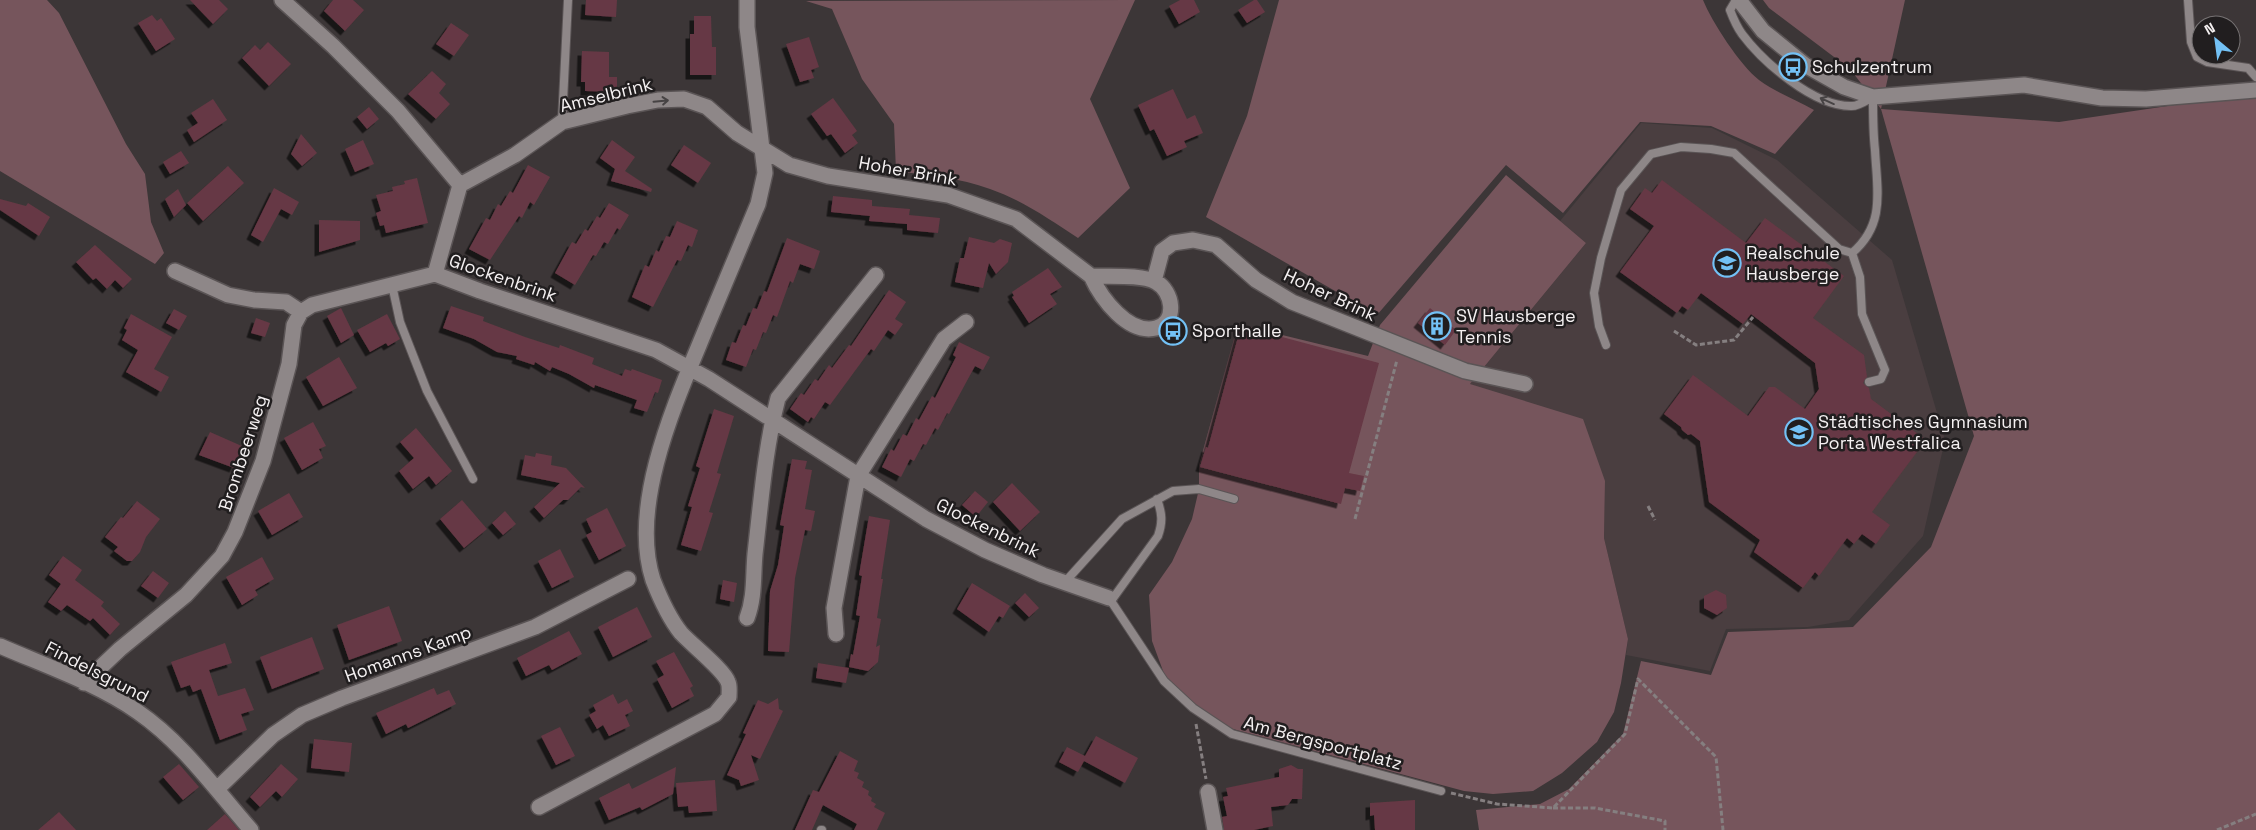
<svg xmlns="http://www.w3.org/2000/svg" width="2256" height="830" font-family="'Space Grotesk',sans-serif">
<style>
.built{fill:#4a3e40}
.green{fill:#76555c}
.building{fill:#663844;filter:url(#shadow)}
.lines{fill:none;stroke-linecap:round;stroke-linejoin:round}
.lane-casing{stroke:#5a5455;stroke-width:10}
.street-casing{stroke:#5a5455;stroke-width:18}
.path{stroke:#857f80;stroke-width:3;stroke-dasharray:5 2.5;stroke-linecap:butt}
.lane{stroke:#8e8788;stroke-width:8}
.street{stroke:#8e8788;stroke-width:15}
.oneway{stroke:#474344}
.labels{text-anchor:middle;stroke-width:5;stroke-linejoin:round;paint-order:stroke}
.poi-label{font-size:18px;fill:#f5f1f2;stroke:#211e1f;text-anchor:start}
.street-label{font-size:18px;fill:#f5f1f2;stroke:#211e1f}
</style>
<defs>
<filter id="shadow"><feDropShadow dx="-4.5" dy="4.5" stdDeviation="0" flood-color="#0009"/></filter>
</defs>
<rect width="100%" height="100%" fill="#3c3637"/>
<path class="built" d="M1641,123L1712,128L1777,160L1892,260L1945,440L1923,536L1849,620L1808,627L1726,629L1710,671L1626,655L1628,639L1604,538L1605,481L1470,384L1586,243L1560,221Z"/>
<path class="green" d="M0,0H47L59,13L126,144L145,174L151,222L164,253L155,264L0,171Z
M1135,0L1090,99L1130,188L1078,238C1050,220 1022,200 990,189C960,178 927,175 896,171L894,124L862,79L832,9L806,1Z
M1279,0H1703C1712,22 1740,65 1759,80C1775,92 1796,100 1814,110L1775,154L1711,126L1640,122L1563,213L1506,165L1377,315L1206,217L1247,116Z
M1763,0H1905L1881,109L2059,122L2256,93V830H1479L1476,810L1540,804L1569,789L1623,734L1641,661L1711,675L1728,632L1853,627L1931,547L1974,436L1881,109L1850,69L1769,8Z
M1506,175L1586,243L1470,384L1583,419L1605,481L1604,538L1628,639L1621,683L1614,712L1597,742L1562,773L1533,791L1493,794L1464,791L1233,729L1195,708L1166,679L1152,641L1149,595L1172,562L1192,519L1199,489V465L1238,324L1368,356L1380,325Z"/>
<path class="building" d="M190,0H219L228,9L213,24Z
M333,0H353L364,10L345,31L324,11Z
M586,0H617L616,17L585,15Z
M1180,0H1194L1200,12L1179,24L1169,6Z
M1254,0H1257L1265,12L1247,23L1238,10Z
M152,15L157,21L161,18L175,39L156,51L138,23Z
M694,16H711L712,47H716V75H690V34H694Z
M451,23L469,35L454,56L436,44Z
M809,37L819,67L811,70L814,78L800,82L786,44Z
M268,42L291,64L269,86L242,58L255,45L260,50Z
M582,51L609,52V77H617V92L585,91V82H581Z
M432,71L446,84L439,93L450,104L436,119L408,94Z
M1173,89L1187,119L1195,115L1203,133L1184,141L1187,147L1167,156L1154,129L1150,131L1138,105Z
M833,98L857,131L852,135L858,143L845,153L831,134L827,136L811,114Z
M213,99L227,120L194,142L187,130L198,123L191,113Z
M369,107L379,119L367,129L357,117Z
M301,134L317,153L302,166L291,154Z
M363,140L374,164L355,172L345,149Z
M612,140L635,157L625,171L652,189L651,192L611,181L615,169L600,158Z
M684,145L711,163L698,183L671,165Z
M181,151L189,163L170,174L163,162Z
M528,165L550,177L534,205L530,202L522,218L519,216L490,260L469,249L486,218L490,220L498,204L501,206L510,191L513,193Z
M228,166L244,183L203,221L187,203Z
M417,178L428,223L386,233L384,225L380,226L376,213L381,211L376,195L393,191L392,187L405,184L404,181Z
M1662,180L1746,243L1765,218L1844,276L1813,318L1864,355L1867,377L1863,383L1869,388L1871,399L1926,440L1872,512L1890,525L1876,544L1862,534L1854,544L1847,538L1819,576L1815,572L1803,588L1754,552L1760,540L1709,502L1700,441L1691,434L1688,435L1682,430L1681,427L1664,414L1693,375L1748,416L1769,387H1775L1805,409L1819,389L1815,363L1751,314L1743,324L1701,293L1688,310L1682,306L1677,313L1620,272L1654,226L1630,209L1645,188L1652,193Z
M274,188L299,202L292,215L281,209L263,242L251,235Z
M178,189L186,205L174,217L165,199Z
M833,196L872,200V206L910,209L909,215L940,218L938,233L907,230V224L869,221L870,216L831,212Z
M0,199L26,206L28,203L50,217L39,236L0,210Z
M609,203L629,215L620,230L617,228L608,244L604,242L596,256L593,255L575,285L555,273L572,242L576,244L585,229L588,231L597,216L600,218Z
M319,220L360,221V240L319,252Z
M677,221L698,230L692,247L688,245L681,261L677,260L653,307L632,297L645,265L649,267L656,250L659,252L666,236L670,237Z
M969,237L994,243L1000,239L1012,243L1008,262L996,274L989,263L983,288L955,282L960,258H964Z
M787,238L820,251L814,269L800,264L793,283L790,281L777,317L773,315L766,333L763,332L756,350L753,349L746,367L726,360L732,342L736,343L743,325L746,326L753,308L757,309L764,291L767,292Z
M95,245L132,279L123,288L115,280L107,289L96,278L93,280L76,262Z
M1048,268L1062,287L1050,294L1057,304L1029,323L1012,297L1014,296L1012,292Z
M889,290L906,302L895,319L903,324L895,335L888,330L874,351L871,349L830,405L825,402L814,419L811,417L808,422L790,409L801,393L804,395L815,379L818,381L829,365L832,368L849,345L851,346Z
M451,306L484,317L483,321L525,337L559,348L560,345L594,358L592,364L622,376L625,369L631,371L632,369L662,380L658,393L655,392L647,412L634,408L637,400L595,385L594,388L569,374L552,367L550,371L535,362L534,365L516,359L517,356L497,352L474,339L443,328Z
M341,308L354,335L341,343L327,316Z
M1430,308L1456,330L1445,345L1418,323Z
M174,309L187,316L179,330L166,323Z
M131,314L172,337L154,369L169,377L161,392L126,372L138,350L122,340L127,330L124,328Z
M387,314L400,339L388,346L386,343L370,352L357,330Z
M256,318L270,323L265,337L251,333Z
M1241,326L1379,363L1349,473L1364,476L1360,491L1345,488L1341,504L1200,467L1206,447L1208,448Z
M959,342L990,357L983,370L975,366L949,414L947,413L938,430L935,428L926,445L923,444L914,461L910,459L901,477L882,467L891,449L894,451L903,434L907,436L916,418L919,420L932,396L935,398L956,357L953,355Z
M339,357L357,388L323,406L306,377Z
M714,409L734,416L717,473L721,474L709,512L713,513L701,551L681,545L692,507L688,506L700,468L696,466Z
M313,422L326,446L319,449L323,458L302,470L284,438Z
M416,428L452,471L436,485L429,476L413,489L399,471L414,458L400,442Z
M210,432L244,447L234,468L199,455Z
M536,453L552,456L551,465L566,468L585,488L581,487L568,500H563L544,518L534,507L560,483L521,475L525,455L535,457Z
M792,459L807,461L805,469L812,470L805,509L815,511L811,531L805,530L795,578L789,652L768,651L770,591L778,565L784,526L780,525Z
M1012,483L1040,512L1020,531L993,502Z
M975,491L988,502L976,517L962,505Z
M289,493L303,517L272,535L258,511Z
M462,500L487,529L464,548L440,519Z
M137,501L160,519L146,537L140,552L132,561H127L114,551L118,547L105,537L121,517L123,518Z
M607,508L626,546L599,560L586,535L592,532L586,519Z
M505,511L516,524L503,535L492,523Z
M869,516L890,520L881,579H883L877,618L881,619L876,647L880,645L878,662L868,671L849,667L851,654L853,655L860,616L856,615L862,576L859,575Z
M560,549L574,577L552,588L538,561Z
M63,556L82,570L75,580L104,602L101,606L120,624L110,635L93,618L90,621L67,605L61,611L48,602L61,584L49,575Z
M262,557L274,579L255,590L258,595L242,605L226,577Z
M153,571L169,583L158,598L141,586Z
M723,580L737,583L734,602L720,599Z
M972,583L1010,606L1003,618L999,616L989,632L957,609Z
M1716,590L1726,595L1727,608L1717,615L1704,608V596Z
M1025,593L1039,608L1029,617L1015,603Z
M389,606L402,641L349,660L337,625Z
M637,607L652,637L613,657L598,627Z
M569,631L582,654L552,670L549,665L526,676L517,658Z
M312,637L324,669L272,689L260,657Z
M225,643L232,663L209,670L218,696L245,688L254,710L241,714L247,730L220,740L201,689L193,692L190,685L181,688L171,662Z
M674,652L693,686L690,688L694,696L672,708L657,679L664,675L656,661Z
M818,663L849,668L846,683L816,678Z
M434,688L437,695L449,690L456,704L408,728L406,724L386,734L376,713Z
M613,694L618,704L627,699L633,711L625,715L630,726L609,736L603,725L597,729L589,715L596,711L593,705Z
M778,698L779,709L783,711L760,759L751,755L759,780L741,786L739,780L727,775L746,734L743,733L758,700L768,704Z
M560,727L575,756L556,765L541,736Z
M1096,736L1138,758L1125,783L1084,761L1078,772L1059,762L1067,747L1085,756Z
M314,739L352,743L349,772L311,768Z
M840,751L858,761L854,771L859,773L857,778L864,782L862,787L869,791L868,795L872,798L871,801L876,804L874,807L885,813L877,830H854L857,824L823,805L812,830H795L813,790L819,792Z
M179,764L199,787L183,800L163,777Z
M281,764L298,779L282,797L276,791L260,807L250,797Z
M1291,765L1298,769H1303L1302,799H1292L1288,805L1271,807L1273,826L1254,830H1224L1222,817L1227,816L1223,797L1228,796L1226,788L1279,777V769Z
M676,767L673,794L642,810L640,807L609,820L599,798L629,783L632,789Z
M715,780L717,811L689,813L688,806L678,807L676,783Z
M1415,800V830H1375L1374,815L1370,816V803Z
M59,812L76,830H38Z
M225,814L239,830H207Z"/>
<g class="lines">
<g class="lane-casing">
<path id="lane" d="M2188,0L2191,42L2197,57L2207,62L2248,68L2256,77
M562,122L568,0
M1852,253L1860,277L1862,314L1885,370L1881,379L1869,382
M392,285L400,322L427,391L473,479
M1606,345L1599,326L1594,293L1601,258L1621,190L1651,154L1681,147L1711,149L1734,153L1839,249L1852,253C1886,224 1877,190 1875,150C1873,133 1873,114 1873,97C1867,100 1859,106 1852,106C1814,107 1763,62 1742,34C1737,27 1733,18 1730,10L1736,0
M1065,582L1122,519L1173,491L1199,489L1234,499
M1109,598L1164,681L1193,708L1232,734L1441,791
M1111,601L1158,536C1163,522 1162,513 1157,499
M821,830H822"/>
</g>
<g class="street-casing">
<path id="street" d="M282,0L333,46L398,111L460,185L435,274
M1739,0L1763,31L1805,65L1844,87L1873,97L2024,85L2102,98L2146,99L2256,90
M460,185L515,155L562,122L627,106L658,100L684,99L707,107L737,133L789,165L828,176L948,195L1016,219L1091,276C1101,298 1128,335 1156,328C1178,322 1173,291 1156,282C1141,274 1108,277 1091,276
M175,271L228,295L254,300L286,302L301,312
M435,274L480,291L656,350L709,379L926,519L985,550L1043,575L1109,598
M1154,281L1162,251L1173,243L1193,240L1216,245L1256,280L1292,302L1465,371L1525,384
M747,618C755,597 753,576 755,554C761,502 765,448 778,398L876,275
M836,634L834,608L858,476L944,339L966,322
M0,646C46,666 96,683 138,712C183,743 215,789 251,830
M84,683L120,649L186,595L222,556L235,532L263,461L289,364L294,325L301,312L312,305L435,274
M217,789L273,735L302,715L342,698L535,627L628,579
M1208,792L1215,830
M539,807L715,714L729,697C729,692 730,686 728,682C724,670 692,645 681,633C669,618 660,598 653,580C628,503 678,397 707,326C724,285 741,245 758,204L765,173L747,27V0"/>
</g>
<path class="path" d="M1674,331L1696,345L1734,340L1753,317
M1648,506L1655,520
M1355,519L1397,360
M1196,724L1206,779
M1451,793L1497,804L1553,808L1625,734L1638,679L1716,757L1723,830
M1553,808H1595L1665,821V830
M2217,830L2256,814"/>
<use href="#lane" class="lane"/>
<use href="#street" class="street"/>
</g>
<defs><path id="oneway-shaft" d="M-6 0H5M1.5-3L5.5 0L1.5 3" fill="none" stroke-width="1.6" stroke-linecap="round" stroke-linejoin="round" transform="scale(1.25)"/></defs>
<g class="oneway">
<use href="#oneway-shaft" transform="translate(661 101) rotate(-5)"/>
<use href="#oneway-shaft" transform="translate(1827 101) rotate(-156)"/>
</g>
<defs>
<g id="bus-ring" transform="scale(1.4375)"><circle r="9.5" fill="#211e1f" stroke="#73c1f5" stroke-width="1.5"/><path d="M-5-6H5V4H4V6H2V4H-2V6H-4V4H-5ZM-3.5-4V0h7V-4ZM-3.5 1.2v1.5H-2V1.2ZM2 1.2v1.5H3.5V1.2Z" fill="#73c1f5"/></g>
<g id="school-ring" transform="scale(1.4375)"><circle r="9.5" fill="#211e1f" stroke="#73c1f5" stroke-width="1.5"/><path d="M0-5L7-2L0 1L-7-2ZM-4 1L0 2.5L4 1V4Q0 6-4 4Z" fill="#73c1f5"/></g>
<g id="building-ring" transform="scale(1.4375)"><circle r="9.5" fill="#211e1f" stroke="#73c1f5" stroke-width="1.5"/><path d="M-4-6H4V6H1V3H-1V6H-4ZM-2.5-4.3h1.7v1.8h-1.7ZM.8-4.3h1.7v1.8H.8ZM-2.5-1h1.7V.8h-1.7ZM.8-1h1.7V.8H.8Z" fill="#73c1f5"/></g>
</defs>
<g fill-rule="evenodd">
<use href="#bus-ring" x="1793" y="67"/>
<use href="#school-ring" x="1727" y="263"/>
<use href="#building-ring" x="1437" y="326"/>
<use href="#bus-ring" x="1173" y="331"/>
<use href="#school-ring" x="1799" y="432"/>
</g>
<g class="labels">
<g class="poi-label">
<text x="1812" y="73">Schulzentrum</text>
<text x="1746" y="259">Realschule<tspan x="1746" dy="21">Hausberge</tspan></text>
<text x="1456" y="322">SV Hausberge<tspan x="1456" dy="21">Tennis</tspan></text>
<text x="1192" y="337">Sporthalle</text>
<text x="1818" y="428">Städtisches Gymnasium<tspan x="1818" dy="21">Porta Westfalica</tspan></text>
</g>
<g class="street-label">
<text transform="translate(606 95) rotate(-14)" y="6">Amselbrink</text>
<text transform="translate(908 171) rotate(10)" y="6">Hoher Brink</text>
<text transform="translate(503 278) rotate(19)" y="6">Glockenbrink</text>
<text transform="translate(1330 295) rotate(25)" y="6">Hoher Brink</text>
<text transform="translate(243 453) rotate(-72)" y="6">Brombeerweg</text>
<text transform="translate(988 528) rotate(26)" y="6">Glockenbrink</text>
<text transform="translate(408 654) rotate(-20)" y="6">Homanns Kamp</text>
<text transform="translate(97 672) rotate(27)" y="6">Findelsgrund</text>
<text transform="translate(1323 743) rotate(15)" y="6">Am Bergsportplatz</text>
</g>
</g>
<g transform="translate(2216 40) rotate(331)"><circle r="24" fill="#211e1f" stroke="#767273"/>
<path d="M0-4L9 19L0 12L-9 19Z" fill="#73c1f5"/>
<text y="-8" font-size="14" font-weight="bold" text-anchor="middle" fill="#f5f1f2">N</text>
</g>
</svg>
